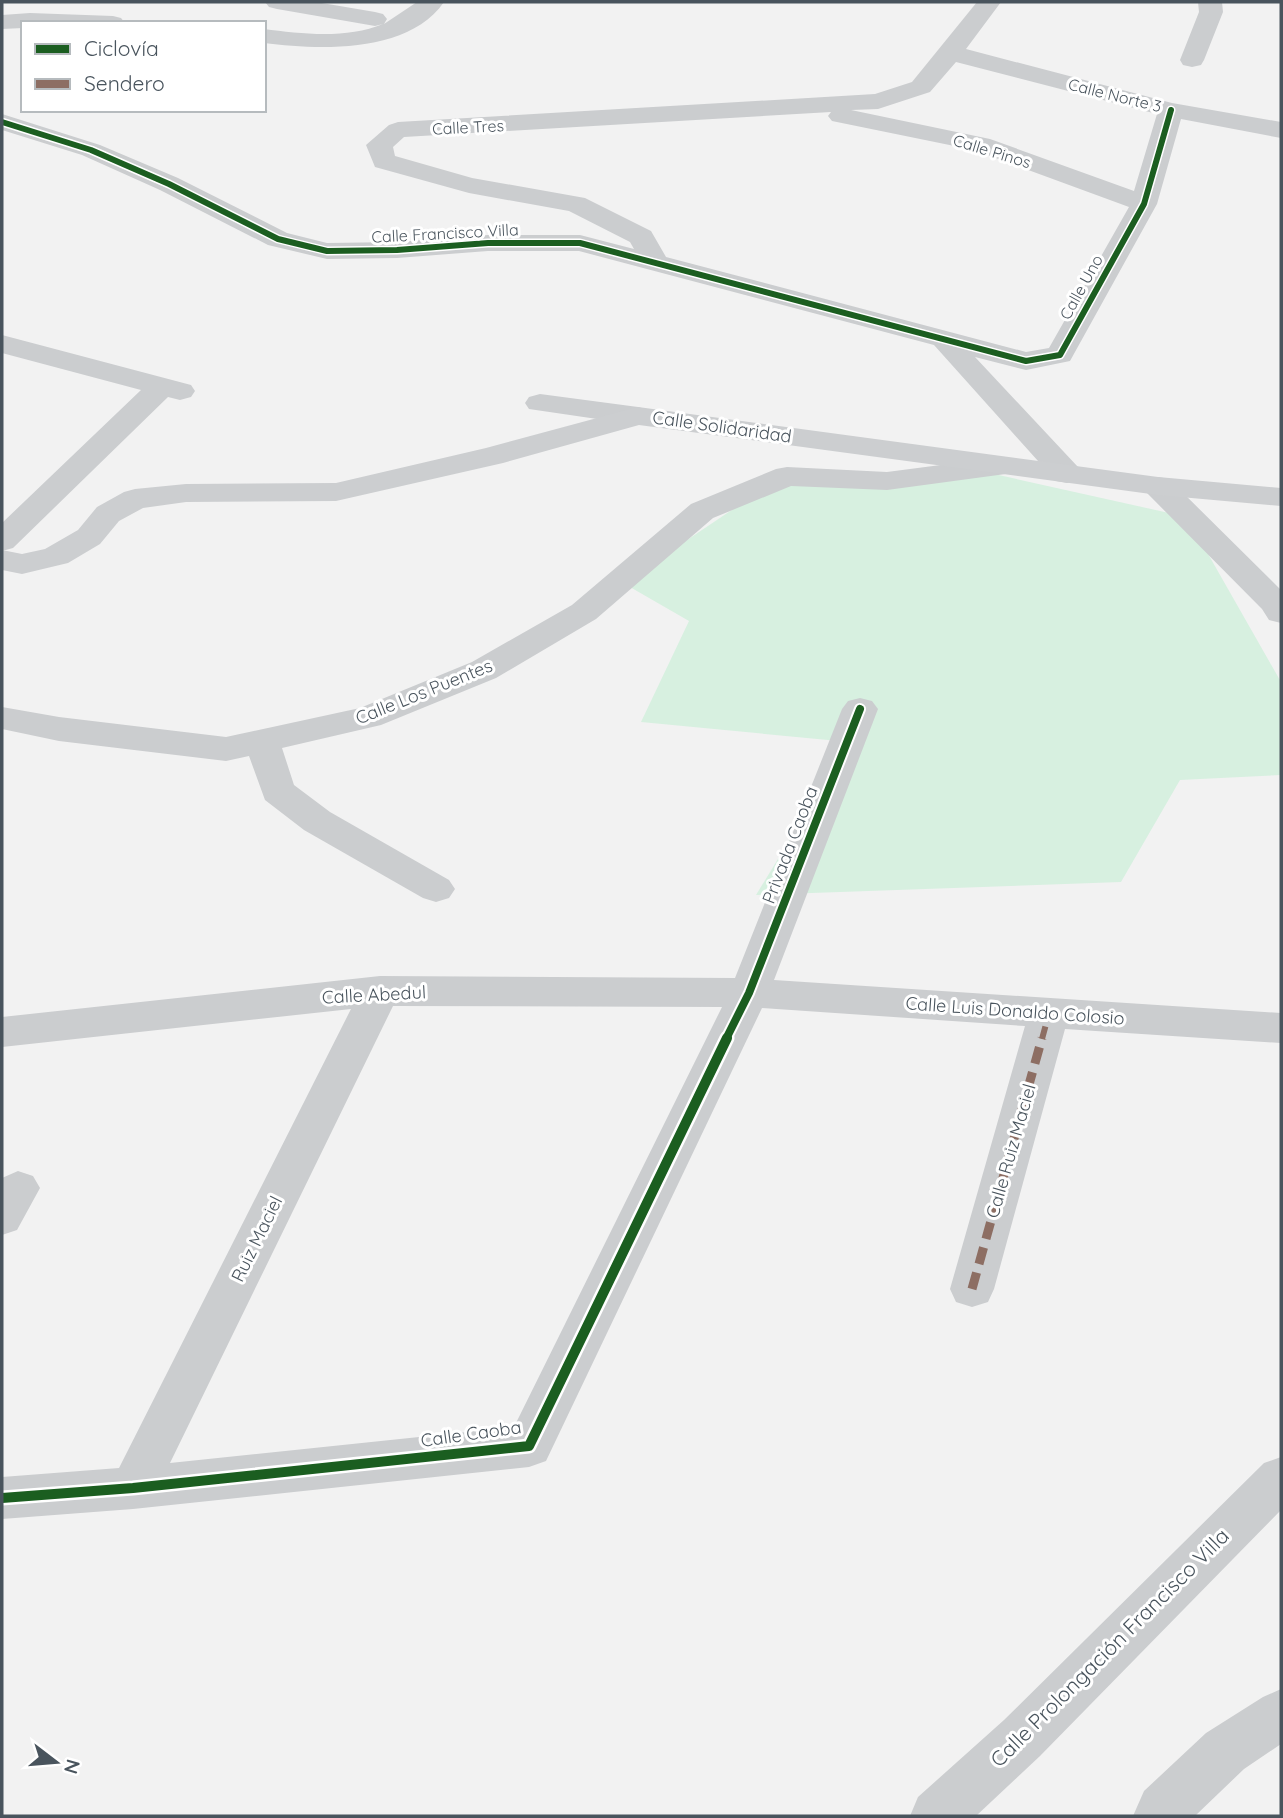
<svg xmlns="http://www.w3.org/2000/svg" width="1283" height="1818" font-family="Quicksand,sans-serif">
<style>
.green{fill:#d7f0e0}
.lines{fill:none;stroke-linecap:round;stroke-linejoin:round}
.street{fill:#cbcdcf;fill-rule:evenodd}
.secondary{fill:#ccced0;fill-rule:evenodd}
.quiet-far1{stroke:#8d6e63;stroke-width:6;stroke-dasharray:13 6;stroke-linecap:butt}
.quiet{stroke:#8d6e63;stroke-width:9;stroke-dasharray:17 9;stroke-linecap:butt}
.cycleway-far2-casing{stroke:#fff;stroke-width:9}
.cycleway-far1-casing{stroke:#fff;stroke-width:12}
.cycleway-casing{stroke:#fff;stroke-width:15}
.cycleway-far2{stroke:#1b5e20;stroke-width:6}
.cycleway-far1{stroke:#1b5e20;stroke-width:8}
.cycleway{stroke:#1b5e20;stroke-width:10}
.labels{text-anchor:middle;stroke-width:6;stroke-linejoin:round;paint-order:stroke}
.far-street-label{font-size:16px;fill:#49545d;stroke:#fff}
.street-label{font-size:18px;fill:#49545d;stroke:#fff}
.near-street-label{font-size:21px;fill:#49545d;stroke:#fff}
</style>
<rect width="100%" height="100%" fill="#f2f2f2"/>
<path class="green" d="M976,470L1187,517L1281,682V775L1180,780L1121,882L756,895L849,742L641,722L689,621L623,583L775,481Z"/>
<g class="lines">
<path class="street" d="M265,2H316L375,12L383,14L387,19L384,24L417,2H444C408,54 319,50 264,43V29C302,34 347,39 383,24L375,26L277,9L269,7Z
M977,2H1001L966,49L1172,103L1281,122V138L1181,119L1157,204L1070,361L1026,370L975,357L1078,467L1083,474L1078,481L1067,483L1056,481L934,345L579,251H488L397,258L327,259L268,245L160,190L82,155L2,130V114L100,145L178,178L287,233L327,243L397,242L488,235H580L634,249L630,242L569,211L469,193L375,167L366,145L389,125L398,122L875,94L912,82ZM956,62L1157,114L1134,191L990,139L851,110L878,109L930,92ZM831,112L828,116L832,121L974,150L1129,207L1049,348L1026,352L666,257L651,231L585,198L472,178L395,156L393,147L404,137Z
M1198,2H1222L1223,12L1204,60L1201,65L1192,67L1183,65L1180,60L1199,12Z
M30,13L113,16L121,18L125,23H23V28L2,29V15Z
M2,335L191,385L195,391L191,397L180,400L168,397L13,548L2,551V523L141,390L2,353Z
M540,394L638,407L649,410L653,416L649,422L638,425L529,409L525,403L529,397Z
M1002,457L1013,459L1018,466L1013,473L887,490L791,486L713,518L596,619L496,678L381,725L282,748L294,785L330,812L449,880L455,889L449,898L436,902L423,898L304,830L265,800L249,756L226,761L59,741L2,729V707L59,717L226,737L360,708L472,662L572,605L691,504L776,469L787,467L887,472Z
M1158,477L1169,479L1281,590V623L1269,620L1262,609L1147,493L1142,486L1147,479Z
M860,698L872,701L878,709L774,980L1281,1013V1043L1065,1029L994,1289L988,1302L972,1307L956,1302L950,1289L1025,1026L762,1008L546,1461L529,1467L133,1509L2,1519V1477L119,1468L351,1009L2,1047V1017L380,976L735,978L842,709L848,701ZM393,1006L722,1007L514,1427L170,1463Z
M18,1171L33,1176L40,1188L17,1230L2,1235V1178Z
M1281,1457V1510L1040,1756L976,1816H910L918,1797L1004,1720L1264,1463Z
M1281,1689V1744L1244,1769L1195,1816H1133L1144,1791L1206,1733L1263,1697Z"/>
<path class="secondary" d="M638,407L1158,477L1281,488V506L1158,495L639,425L503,463L336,501L186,502L143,508L119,521L100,544L68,563L22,574L2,570V550L22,554L45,549L78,530L97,507L124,492L135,489L186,484L336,483L486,448Z"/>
<path class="quiet-far1" d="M1042,1039L1049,1013"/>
<path class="quiet" d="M972,1289L1042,1038"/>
<g class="cycleway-far2-casing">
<path id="cycleway-far2" d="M2,122L91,150L169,184L278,239L327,251L397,250L488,243H580L1026,361L1060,355L1144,204L1171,110"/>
</g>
<g class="cycleway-far1-casing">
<path id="cycleway-far1" d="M726,1039L749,993L860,709"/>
</g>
<g class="cycleway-casing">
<path id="cycleway" d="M2,1498L133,1488L529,1446L727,1038"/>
</g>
<use href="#cycleway-far2" class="cycleway-far2"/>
<use href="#cycleway-far1" class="cycleway-far1"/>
<use href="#cycleway" class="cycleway"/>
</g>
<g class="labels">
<g class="far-street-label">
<text transform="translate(1115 95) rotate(14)" y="6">Calle Norte 3</text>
<text transform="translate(468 127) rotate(-3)" y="6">Calle Tres</text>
<text transform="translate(992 151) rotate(17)" y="6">Calle Pinos</text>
<text transform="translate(445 233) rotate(-3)" y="6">Calle Francisco Villa</text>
<text transform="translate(1081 287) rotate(-61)" y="6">Calle Uno</text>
</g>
<g class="street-label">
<text transform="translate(722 427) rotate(8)" y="6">Calle Solidaridad</text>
<text transform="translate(424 692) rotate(-22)" y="6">Calle Los Puentes</text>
<text transform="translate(790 845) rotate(-69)" y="6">Privada Caoba</text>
<text transform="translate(374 995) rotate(-3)" y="6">Calle Abedul</text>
<text transform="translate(1015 1011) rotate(4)" y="6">Calle Luis Donaldo Colosio</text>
<text transform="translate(1011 1151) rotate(-74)" y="6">Calle Ruiz Maciel</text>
<text transform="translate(257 1239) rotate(-64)" y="6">Ruiz Maciel</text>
<text transform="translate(471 1434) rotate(-8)" y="6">Calle Caoba</text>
</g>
<g class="near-street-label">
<text transform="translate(1110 1648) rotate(-45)" y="7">Calle Prolongación Francisco Villa</text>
</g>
</g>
<rect width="1283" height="1818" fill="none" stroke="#49545d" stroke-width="7"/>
<rect x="21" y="21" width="245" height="91" fill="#ffffff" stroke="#b6bbbe" stroke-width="2"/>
<rect x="35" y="44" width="35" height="10" fill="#1b5e20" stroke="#b6bbbe" stroke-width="2"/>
<text x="84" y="56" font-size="21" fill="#49545d">Ciclovía</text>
<rect x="35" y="79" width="35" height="10" fill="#8d6e63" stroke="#b6bbbe" stroke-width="2"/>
<text x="84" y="91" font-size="21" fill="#49545d">Sendero</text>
<g transform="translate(56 1762) rotate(106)" stroke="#ffffff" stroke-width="5" paint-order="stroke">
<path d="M0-5L12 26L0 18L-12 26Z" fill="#49545d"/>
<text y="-10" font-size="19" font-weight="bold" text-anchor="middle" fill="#49545d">N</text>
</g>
</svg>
